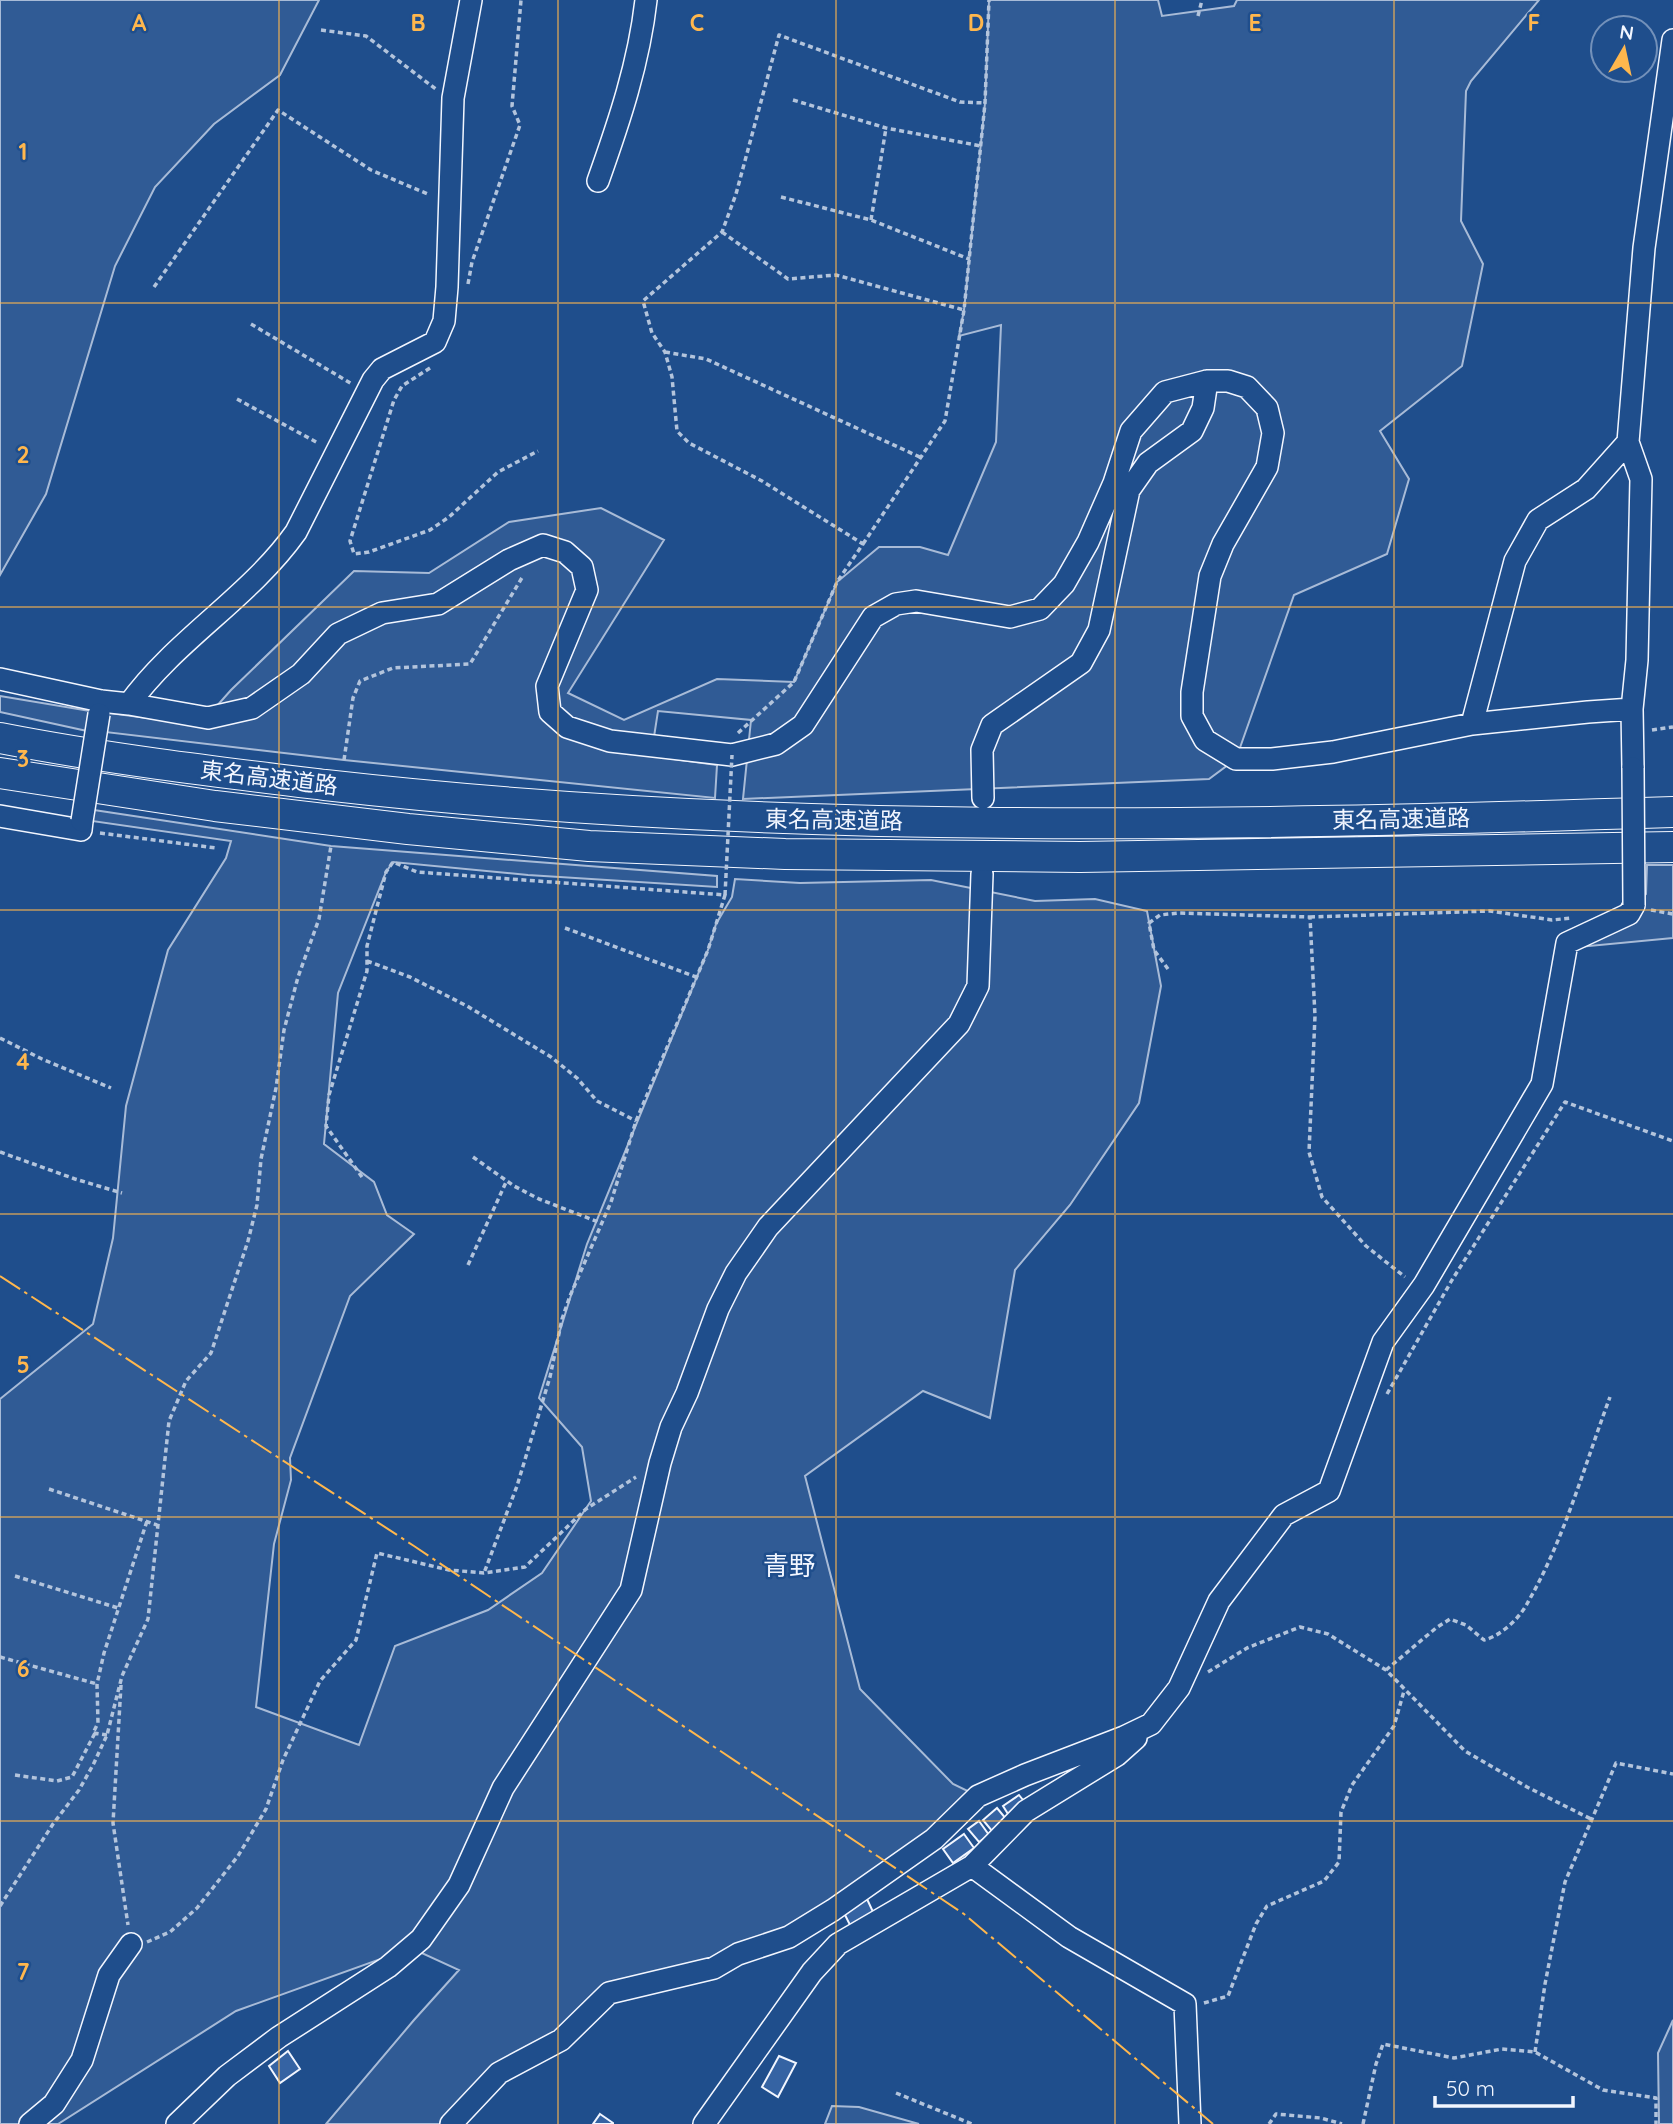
<svg xmlns="http://www.w3.org/2000/svg" width="1673" height="2124" font-family="Quicksand,'Noto Sans JP',sans-serif">
<style>
.built{fill:#305b95;stroke:#a8bbd7;stroke-width:2}
.building{fill:#3563a3;stroke:#f2f6ff;stroke-width:2}
.lines{fill:none;stroke-linecap:round;stroke-linejoin:round}
.minor-casing{stroke:#f2f6ff;stroke-width:24}
.highway-casing{stroke:#f2f6ff;stroke-width:32}
.path{stroke:#b3c4dc;stroke-width:3.5;stroke-dasharray:5 3.5;stroke-linecap:butt}
.minor{stroke:#1f4e8c;stroke-width:21}
.highway{stroke:#1f4e8c;stroke-width:30}
.minor-bridge-casing{stroke:#f2f6ff;stroke-width:24;stroke-linecap:butt}
.path-bridge{stroke:#b3c4dc;stroke-width:3.5;stroke-dasharray:5 3.5;stroke-linecap:butt}
.minor-bridge{stroke:#1f4e8c;stroke-width:21}
.power{stroke:#ffb74d;stroke-width:2;stroke-dasharray:24 5 3.5 5;stroke-linecap:butt}
.grid{fill:none;stroke:#ffb74d;stroke-width:2;stroke-opacity:0.55}
.labels{text-anchor:middle;stroke-width:5;stroke-linejoin:round;paint-order:stroke}
.street-label{font-size:23px;fill:#f2f6ff;stroke:#1f4e8c}
.quarter-label{font-size:26px;fill:#f2f6ff;stroke:#1f4e8c}
.grid-label{font-size:23px;text-anchor:middle;font-weight:bold;fill:#ffb74d;stroke:#1f4e8c;stroke-width:5;stroke-linejoin:round;paint-order:stroke}
</style>
<rect width="100%" height="100%" fill="#1f4e8c"/>
<path class="built" d="M0,0H319L280,75L214,124L155,187L115,266L46,494L0,575Z
M989,0H1158L1162,16L1234,6L1237,0H1539L1471,81L1466,91L1461,221L1483,264L1462,366L1380,431L1409,479L1387,554L1294,595L1236,759L1209,779L743,799L751,720L658,711L651,756L717,765L715,798L344,760L105,732L109,713L200,725L231,690L354,571L429,573L509,522L601,508L664,540L568,693L624,720L717,679L794,682L837,582L879,547H920L948,555L996,442L1001,325L959,336L964,310L985,103Z
M0,696L90,711L87,731L0,712Z
M94,810L331,846L717,876V887L528,875L393,862L386,872L338,993L324,1144L374,1182L387,1215L414,1234L350,1296L290,1458L291,1480L274,1544L256,1707L359,1745L395,1646L488,1610L542,1573L591,1501L582,1447L539,1398L587,1244L708,950L716,924L732,897L735,879L800,883L931,880L1035,901L1095,899L1147,911L1161,986L1139,1103L1070,1205L1015,1270L990,1418L923,1391L805,1476L860,1689L953,1784L978,1796L808,1931L609,1993L448,2124H326L414,2020L459,1970L411,1948L236,2011L58,2124H0V1399L93,1324L113,1238L126,1106L168,950L226,858L231,841L92,821Z
M1647,865H1673V938L1579,947L1646,894Z
M1673,2020V2124H1659L1658,2053Z
M832,2106L859,2107L919,2124H825Z"/>
<path class="building" d="M1019,1795L1027,1805L1010,1817L1003,1806Z
M997,1808L1007,1820L992,1831L983,1820Z
M979,1821L989,1835L979,1842L968,1829Z
M964,1834L974,1848L953,1863L943,1849Z
M867,1899L874,1914L850,1925L843,1911Z
M288,2051L300,2069L280,2083L269,2066Z
M779,2056L796,2063L778,2097L762,2087Z
M600,2114L613,2123V2124H593Z"/>
<g class="lines">
<g class="minor-casing">
<path id="minor" d="M598,181C619,122 639,63 646,0
M1628,442L1641,479L1637,660L1632,709L1633,768
M0,679L101,701L129,704L208,718L252,708L301,674L338,634L382,613L438,604L509,560L543,545L565,552L582,567L587,590L547,686L550,712L567,727L610,741L732,755L776,744L803,725L873,617L896,604L916,601L1010,617L1040,609L1064,584L1088,542L1114,483L1131,431L1165,392L1207,381H1228L1247,387L1267,408L1273,433L1267,467L1223,544L1210,576L1192,692V716L1205,740L1236,759H1272L1333,752L1472,724L1588,712L1632,709
M129,704C176,639 249,598 296,532L373,380L382,369L435,342L444,321L447,287L453,98L471,0
M1472,724L1515,561L1538,520L1586,489L1628,442L1644,248L1673,40
M983,798L982,750L992,725L1081,663L1099,630L1129,490L1148,463L1192,431L1203,408L1207,381
M0,816L81,830L82,821
M972,1866L1069,1937L1185,2004L1190,2124
M30,2124L54,2104L82,2060L109,1975L131,1944
M177,2124L227,2076L279,2037L388,1967L421,1939L459,1885L503,1788L631,1590L660,1463L671,1427L687,1393L718,1309L736,1273L768,1227L959,1024L978,986L982,874
M451,2124L499,2073L561,2040L609,1993L714,1968L738,1954L789,1937L833,1910L934,1839L978,1796L1025,1775L1124,1737L1151,1724L1179,1688L1219,1601L1284,1515L1329,1491L1383,1342L1424,1285L1542,1084L1567,943L1629,914L1634,905
M704,2124L812,1972L838,1944L972,1866L1026,1811L1117,1755L1136,1738"/>
</g>
<g class="highway-casing">
<path id="highway" d="M0,738C107,759 217,772 325,785C773,836 1224,826 1673,812
M0,773L215,806L408,829L589,846L785,854L1080,857L1673,847"/>
</g>
<path class="path" d="M1198,16L1202,0
M321,30L366,36L437,90
M793,100L886,128L981,146
M781,197L871,220L969,259
M871,220L886,128
M722,232L788,279L836,275L964,310
M468,284L472,262L520,125L512,106L521,0
M154,287L278,110L371,170L430,195
M251,324L352,384
M665,352L706,359L922,458
M430,368L402,386L394,400L350,541L354,554L369,552L430,530L449,517L498,472L538,451
M237,399L318,443
M863,544L945,421L964,310L985,103L989,0
M1652,730L1673,727
M738,733L794,682L837,582L863,544L762,481L689,443L677,431L672,377L665,352L652,333L643,301L722,232L736,194L779,35L960,102L985,103
M344,760L353,698L360,681L393,668L470,664L523,576
M100,833L216,848
M1651,910L1673,914
M1310,917L1490,911L1552,920L1572,918
M565,928L696,977
M367,961L410,977L467,1006L551,1057L577,1078L597,1101L636,1121
M1168,969L1154,950L1149,923L1160,915L1178,913L1310,917L1315,1016L1309,1152L1322,1197L1366,1246L1405,1277
M0,1038L42,1059L111,1088
M0,1152L75,1179L122,1193
M473,1157L514,1186L539,1199L601,1223
M362,1177L326,1126L329,1095L367,971V946L386,872L393,862L417,872L725,895L708,950L636,1121L611,1202L570,1296L562,1319L550,1377L517,1486L484,1573
M468,1265L507,1180
M1387,1394L1452,1280L1565,1102L1673,1141
M49,1489L157,1525
M15,1576L118,1608
M0,1657L97,1684
M1386,1670L1436,1628L1450,1619L1466,1625L1484,1640C1501,1636 1520,1618 1528,1602C1564,1540 1585,1464 1610,1397
M1208,1672L1247,1648L1300,1627L1328,1634L1386,1670L1465,1751L1527,1787L1591,1819
M121,1685L113,1823L128,1925
M107,1735L93,1733L98,1723L97,1684L104,1653L147,1521
M15,1775L57,1781L72,1777L95,1733
M0,1906L53,1824L79,1790L93,1765L107,1735L122,1676L148,1619L169,1421L186,1381L211,1353L248,1241L257,1205L261,1159L276,1088L284,1030L298,977L319,919L331,846
M147,1942L170,1932L197,1908L238,1856L266,1809L283,1760L320,1681L356,1640L377,1553L449,1570L484,1573L525,1567L586,1509L636,1477
M1204,2003L1228,1996L1256,1924L1267,1906L1324,1881L1339,1862L1341,1812L1352,1785L1394,1726L1404,1691
M1535,2052L1545,1984L1565,1882L1616,1763L1673,1774
M896,2093L972,2124
M1269,2124L1276,2114L1321,2118L1342,2124
M1363,2124L1376,2064L1383,2044L1454,2058L1502,2049L1535,2052L1603,2090L1656,2098V2124"/>
<use href="#minor" class="minor"/>
<use href="#highway" class="highway"/>
<g class="minor-bridge-casing">
<path id="minor-bridge" d="M1633,768L1634,905
M82,821L99,714"/>
</g>
<path class="path-bridge" d="M725,895L732,755"/>
<use href="#minor-bridge" class="minor-bridge"/>
<path class="power" d="M0,1276L414,1546L964,1914L1213,2124"/>
</g>
<path class="grid" d="M279,0V2124M558,0V2124M836,0V2124M1115,0V2124M1394,0V2124M0,303H1673M0,607H1673M0,910H1673M0,1214H1673M0,1517H1673M0,1821H1673"/>
<g class="labels">
<g class="street-label">
<text transform="translate(269 778) rotate(7)" y="8">東名高速道路</text>
<text transform="translate(1401 819) rotate(-1)" y="8">東名高速道路</text>
<text transform="translate(834 820) rotate(1)" y="8">東名高速道路</text>
</g>
<g class="quarter-label">
<text x="789" y="1575">青野</text>
</g>
</g>
<g class="grid-label">
<text x="139" y="31">A</text>
<text x="418" y="31">B</text>
<text x="697" y="31">C</text>
<text x="976" y="31">D</text>
<text x="1255" y="31">E</text>
<text x="1534" y="31">F</text>
<text x="23" y="160">1</text>
<text x="23" y="463">2</text>
<text x="23" y="767">3</text>
<text x="23" y="1070">4</text>
<text x="23" y="1373">5</text>
<text x="23" y="1677">6</text>
<text x="23" y="1980">7</text>
</g>
<g transform="translate(1624 49) rotate(9)"><circle r="33" fill="#1f4e8c" stroke="#7391ba" stroke-width="2"/>
<path d="M0-5L12 26L0 18L-12 26Z" fill="#ffb74d"/>
<text y="-10" font-size="19" font-weight="bold" text-anchor="middle" fill="#f2f6ff">N</text>
</g>
<path d="M1435 2096v10h138v-10" fill="none" stroke="#f2f6ff" stroke-width="3.5"/>
<text x="1446" y="2096" font-size="21" fill="#f2f6ff" stroke="#1f4e8c" stroke-width="5" paint-order="stroke">50 m</text>
</svg>
